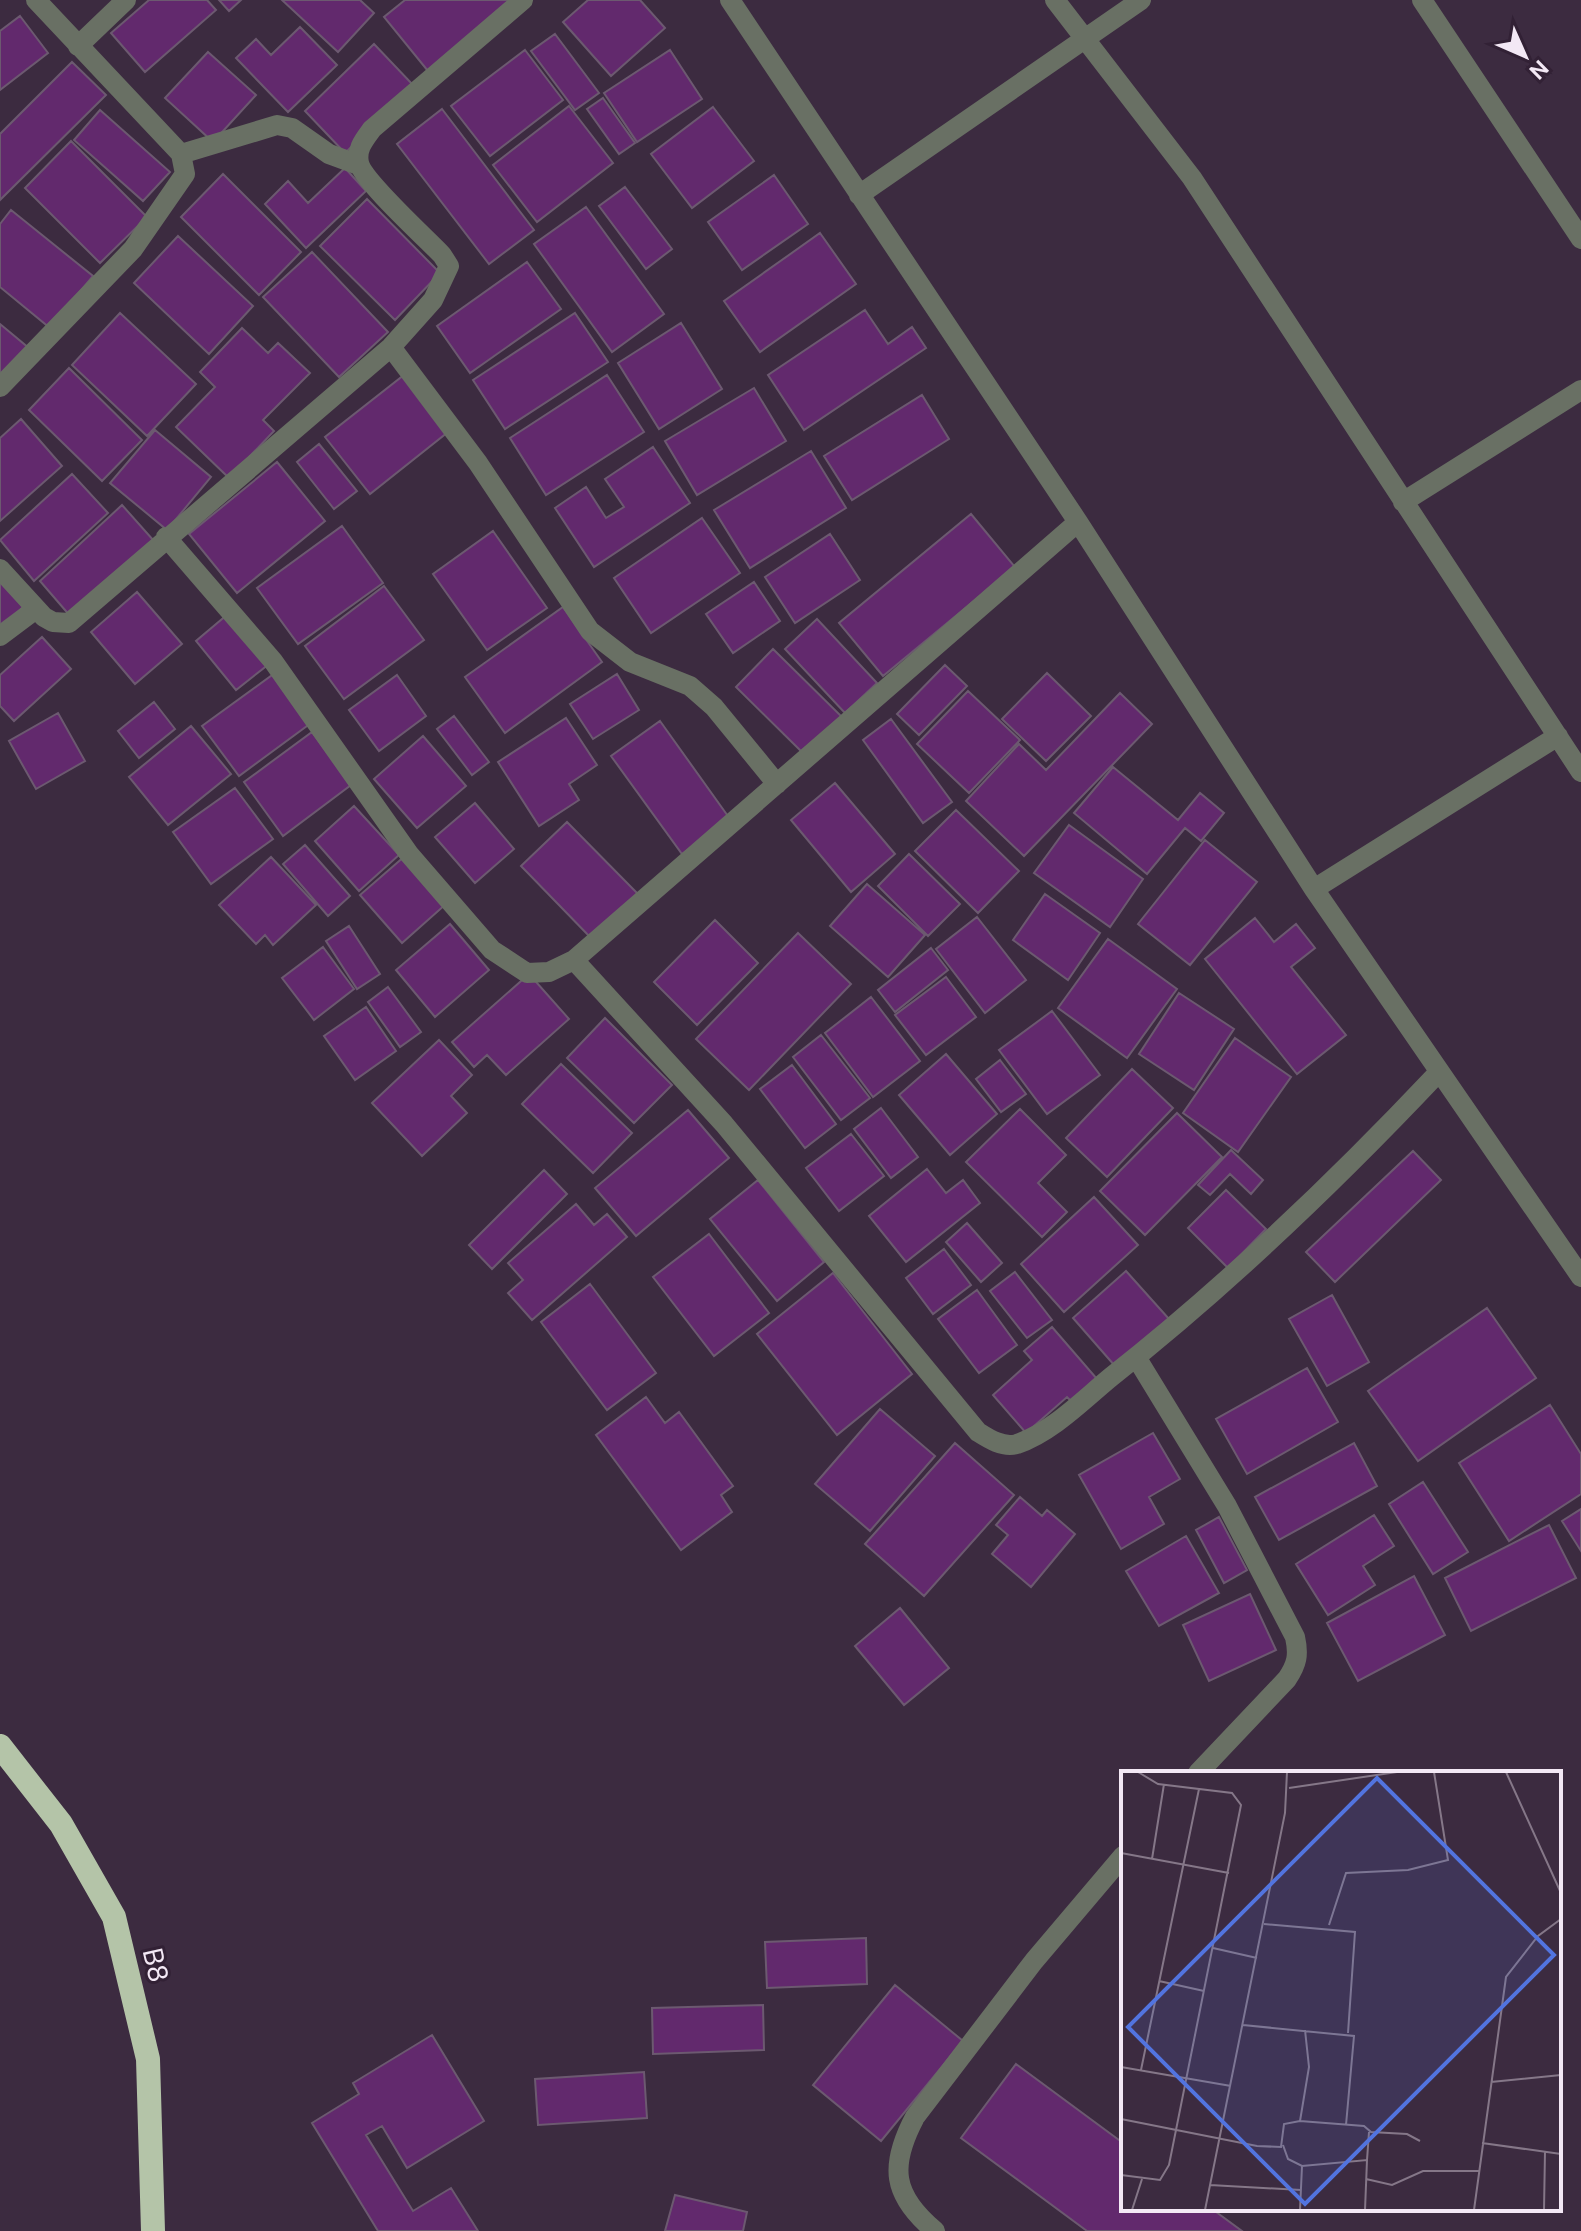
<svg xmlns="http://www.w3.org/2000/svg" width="1581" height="2231" font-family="'DM Sans',sans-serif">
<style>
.building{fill:#62296d;stroke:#6c5970;stroke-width:2}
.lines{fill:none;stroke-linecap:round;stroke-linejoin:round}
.minor{stroke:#697064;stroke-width:20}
.highway{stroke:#b4c4a8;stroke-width:24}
.labels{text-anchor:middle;stroke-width:6;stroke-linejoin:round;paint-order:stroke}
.street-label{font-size:28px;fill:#f3e8f5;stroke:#322135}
.inset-road{fill:none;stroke:#857788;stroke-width:2}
.view{fill:#5274df;fill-opacity:0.15;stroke:#5274df;stroke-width:4}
.inset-edge{fill:none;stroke:#f3e8f5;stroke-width:4}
</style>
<rect width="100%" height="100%" fill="#3c2b40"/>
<path class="building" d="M149,0H207L216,10L145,72L111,33Z
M219,0H241L229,11Z
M282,0H360L374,13L338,52Z
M405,0H516L428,71L384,17Z
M588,0H640L665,28L611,76L563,22Z
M20,16L48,53L0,90V31Z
M300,27L337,65L288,112L236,58L256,39L271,55Z
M555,34L599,93L575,110L531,51Z
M374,44L414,86L345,153L305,111Z
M525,50L563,100L490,156L451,106Z
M670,50L702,99L637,142L604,93Z
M208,52L256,95L213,142L165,98Z
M72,62L106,95L0,200V134Z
M603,98L635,143L619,154L587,109Z
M569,106L613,163L537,222L493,165Z
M713,107L754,161L692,208L651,154Z
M442,109L534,230L489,264L397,144Z
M100,110L170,172L143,201L74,140Z
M71,141L147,217L100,263L25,188Z
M345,168L366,191L306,248L265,204L288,181L308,203Z
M223,174L301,252L259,295L181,217Z
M774,175L808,224L742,270L708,222Z
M625,187L672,249L646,269L599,206Z
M367,199L440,273L395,320L320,246Z
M586,207L664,314L612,352L534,244Z
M11,210L93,276L50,328L0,287V224Z
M820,233L856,284L760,352L724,301Z
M178,236L253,306L209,354L134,283Z
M312,252L388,332L339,377L263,297Z
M527,262L561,309L470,373L437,326Z
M865,310L888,344L912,327L926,348L804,430L768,375Z
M120,313L196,384L147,436L72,365Z
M575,313L608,362L505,429L473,380Z
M681,323L722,389L659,429L618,363Z
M0,324L30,349L0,385Z
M242,328L268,353L278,343L310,373L263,420L274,431L229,478L176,427L215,387L200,372Z
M69,368L142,440L102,481L29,410Z
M404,375L448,432L370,494L325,437Z
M607,375L644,432L546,495L510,438Z
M754,388L786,441L697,495L665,441Z
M922,395L949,439L852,500L824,456Z
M21,419L62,466L0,521V438Z
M155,430L211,477L167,530L110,483Z
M319,444L357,491L334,509L297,462Z
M653,447L690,503L594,567L555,508L586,487L606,518L624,507L605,479Z
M811,451L846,508L750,568L714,510Z
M277,462L325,521L237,593L189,534Z
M72,474L108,513L34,581L0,540Z
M122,505L154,541L71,617L40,581Z
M971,514L1015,567L883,676L839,623Z
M702,518L740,573L651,633L614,578Z
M342,526L383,583L298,644L257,588Z
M493,531L547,608L487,650L433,574Z
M830,534L860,580L795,623L765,577Z
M0,581L25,605L0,630Z
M754,582L780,621L733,653L706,614Z
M384,586L424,640L344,699L305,646Z
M137,592L182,644L135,684L91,632Z
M563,607L602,662L505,733L465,677Z
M228,614L269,664L236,690L196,641Z
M817,619L877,683L845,713L785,649Z
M42,637L71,669L14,721L0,706V675Z
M773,649L842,717L805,755L736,687Z
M945,665L967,686L919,735L897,714Z
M275,673L311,723L239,776L202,726Z
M1047,673L1091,716L1046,761L1002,719Z
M617,674L639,710L593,739L570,704Z
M397,675L426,716L379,751L349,710Z
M968,691L1020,740L969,793L917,744Z
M1120,693L1152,724L1024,856L966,801L1019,744L1046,770Z
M154,702L175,729L139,758L118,731Z
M58,713L85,761L36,789L9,741Z
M454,716L489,762L472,775L437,729Z
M566,718L597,765L569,784L579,800L539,826L498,762Z
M891,719L952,802L923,823L863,740Z
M660,721L730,819L682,854L611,756Z
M191,726L231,774L168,825L129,777Z
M312,732L351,785L283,836L244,782Z
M423,736L466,786L417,828L374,779Z
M1113,767L1178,820L1200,793L1224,813L1201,841L1185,828L1147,874L1074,813Z
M835,783L895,854L851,892L791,820Z
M235,788L273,839L211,884L173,832Z
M475,803L514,849L475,883L435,837Z
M354,806L399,855L359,891L315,841Z
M956,810L1019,871L978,913L915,851Z
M567,822L638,894L592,939L521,866Z
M1069,825L1143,879L1110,927L1034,873Z
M1205,840L1257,882L1190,965L1138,924Z
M305,845L350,896L328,916L283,864Z
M909,854L960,904L928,936L878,886Z
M405,856L446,904L402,943L360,895Z
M271,857L316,905L273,945L265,935L256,944L219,905Z
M867,884L925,935L888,977L830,926Z
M1045,894L1100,933L1068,980L1013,940Z
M977,917L1026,980L985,1013L936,949Z
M1255,918L1274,942L1296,924L1315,948L1291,967L1346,1035L1297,1074L1205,959Z
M715,920L758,963L697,1025L654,982Z
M450,924L489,970L435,1017L396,970Z
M349,926L380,974L357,989L326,941Z
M798,933L851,984L749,1090L696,1039Z
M1108,939L1177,989L1127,1058L1058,1008Z
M323,947L354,989L314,1020L282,978Z
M931,948L948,970L895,1012L878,990Z
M529,974L569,1019L506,1075L487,1055L474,1067L452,1042Z
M946,977L976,1017L926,1055L895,1015Z
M388,987L421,1032L400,1047L368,1002Z
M1179,993L1234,1029L1194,1090L1139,1054Z
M871,997L920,1061L873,1097L825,1033Z
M366,1007L396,1051L355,1080L324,1036Z
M1052,1011L1100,1075L1047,1114L999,1050Z
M605,1018L672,1085L634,1123L567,1058Z
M821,1035L870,1098L841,1120L793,1057Z
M1235,1038L1291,1077L1238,1152L1183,1113Z
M439,1040L472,1075L451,1096L467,1113L422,1156L372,1103Z
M946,1054L997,1114L950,1155L899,1095Z
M1000,1060L1026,1094L1001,1112L976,1079Z
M561,1064L632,1133L593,1173L522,1104Z
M792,1065L836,1124L805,1148L760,1089Z
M1132,1069L1173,1108L1107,1177L1066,1138Z
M881,1108L918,1157L891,1178L854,1129Z
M1020,1109L1066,1155L1038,1183L1067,1212L1042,1237L966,1162Z
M688,1110L729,1158L636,1236L595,1188Z
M1177,1113L1222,1157L1145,1235L1100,1191Z
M851,1134L884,1176L839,1211L806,1168Z
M1231,1150L1263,1180L1251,1194L1230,1174L1210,1195L1198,1185Z
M1413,1151L1441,1180L1335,1282L1306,1252Z
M927,1169L946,1193L963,1180L980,1203L906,1262L869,1216Z
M544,1170L567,1194L492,1269L469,1245Z
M758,1180L824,1262L777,1301L710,1219Z
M1226,1190L1266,1229L1228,1268L1188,1228Z
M1094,1197L1138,1245L1064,1312L1021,1264Z
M576,1204L594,1225L607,1214L627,1237L532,1320L508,1293L523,1280L508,1263Z
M967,1223L1002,1263L981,1282L946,1242Z
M709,1234L769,1313L714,1356L653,1277Z
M944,1249L971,1285L933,1314L906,1278Z
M1126,1271L1169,1319L1115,1366L1073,1318Z
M1015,1272L1052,1320L1027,1338L990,1291Z
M833,1273L912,1374L837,1435L757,1334Z
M590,1284L656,1373L607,1410L541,1322Z
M977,1290L1017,1345L979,1373L938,1319Z
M1332,1295L1369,1362L1327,1386L1289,1319Z
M1487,1308L1536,1378L1418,1461L1368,1391Z
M1052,1327L1097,1379L1072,1402L1067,1397L1026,1433L993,1395L1032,1360L1024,1351Z
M1307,1368L1338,1422L1247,1474L1216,1419Z
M646,1397L665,1423L679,1412L733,1486L721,1495L732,1512L681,1550L596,1435Z
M1550,1405L1581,1454V1494L1509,1541L1459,1463Z
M880,1409L935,1456L870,1531L815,1484Z
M1153,1433L1180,1479L1149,1497L1164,1524L1121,1549L1079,1475Z
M955,1443L1014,1495L924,1596L865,1544Z
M1354,1443L1377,1486L1279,1540L1255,1497Z
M1423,1482L1468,1552L1433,1574L1389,1504Z
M1020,1497L1042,1516L1047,1510L1075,1534L1031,1587L992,1554L1008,1535L996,1525Z
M1581,1509V1551L1562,1521Z
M1374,1515L1394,1546L1363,1566L1375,1585L1328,1615L1296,1564Z
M1219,1517L1247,1570L1224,1583L1196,1530Z
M1549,1525L1576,1578L1471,1631L1445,1578Z
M1186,1536L1219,1593L1159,1626L1126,1571Z
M1414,1576L1445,1635L1358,1681L1327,1623Z
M1250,1594L1276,1650L1209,1681L1183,1625Z
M900,1608L949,1668L904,1705L855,1646Z
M866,1938L867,1984L767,1988L765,1942Z
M895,1985L963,2041L881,2141L813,2085Z
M763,2005L764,2050L653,2054L652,2008Z
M432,2035L484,2121L407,2168L382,2126L366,2135L413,2211L451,2188L478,2231H378L312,2123L359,2094L353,2083Z
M1016,2064L1123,2143V2209H1212L1242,2231H1087L961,2138Z
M644,2072L647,2118L538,2125L535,2079Z
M675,2195L747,2212L743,2231H665Z"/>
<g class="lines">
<path class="minor" d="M730,0L1078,522L1314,889L1581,1277
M1055,0L1192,178L1581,772
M1422,0L1581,239
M78,46L126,0
M181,154L277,125L292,128L329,154L359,165
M859,195L1141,0
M391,347L478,463L590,631L630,662L690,686L714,707L777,784
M0,387L133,249L185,174L181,154L36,0
M1403,502L1581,390
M166,537L273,661L409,854L492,950L527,973L549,972L574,960L1078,522
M0,569L44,617L53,622L69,623L391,347L433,300L449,266L442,255C426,238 363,181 359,163C356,149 364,140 372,129L523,0
M0,636L36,609
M1314,889L1558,736
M574,960L724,1124L978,1432C989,1439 1003,1448 1017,1444C1052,1432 1083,1400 1111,1377C1229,1284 1335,1182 1437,1074
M1136,1357L1227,1506L1295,1637C1299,1655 1297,1664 1287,1679L1198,1773
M935,2231C892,2195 889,2166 915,2117L1034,1961L1123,1856"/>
<path class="highway" d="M0,1746L61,1824L114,1917L148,2059L153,2231"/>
</g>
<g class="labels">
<g class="street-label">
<text transform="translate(156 1965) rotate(77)" y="10">B8</text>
</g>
</g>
<g transform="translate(1121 1771)">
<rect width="440" height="440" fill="#3c2b40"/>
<path class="inset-road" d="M385,1L440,122M168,17L276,1M0,82L108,102M31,88L43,13M143,153L234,161L227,262M208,154L225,102L287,99L327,89L313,1M92,177L136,187M38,210L83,220M122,254L233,265L225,354M0,296L110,315M20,299L78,18M370,311L440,304M0,348L136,375L160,376L163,353L179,350L243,355L250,361L286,363L299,370M179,350L188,296L184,259M361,372L440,383M162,374L167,388L181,395L246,389L244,439M246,389L248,361M0,404L39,409L48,394L120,34L111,22L37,13L17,1M245,408L271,414L302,400H358M89,414L180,419M11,439L21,408M84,439L164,42L166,1M179,439L181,395M353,439L385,206L417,165L440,148M423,439L424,380"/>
<path class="view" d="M256,7L433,184L184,433L7,256Z"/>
<rect width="440" height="440" class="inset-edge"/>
</g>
<g transform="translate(1525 56) rotate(135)" stroke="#322135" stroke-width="6" paint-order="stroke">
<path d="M0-6L14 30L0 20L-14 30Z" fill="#f3e8f5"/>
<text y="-12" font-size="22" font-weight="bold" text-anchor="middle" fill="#f3e8f5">N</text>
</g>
</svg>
